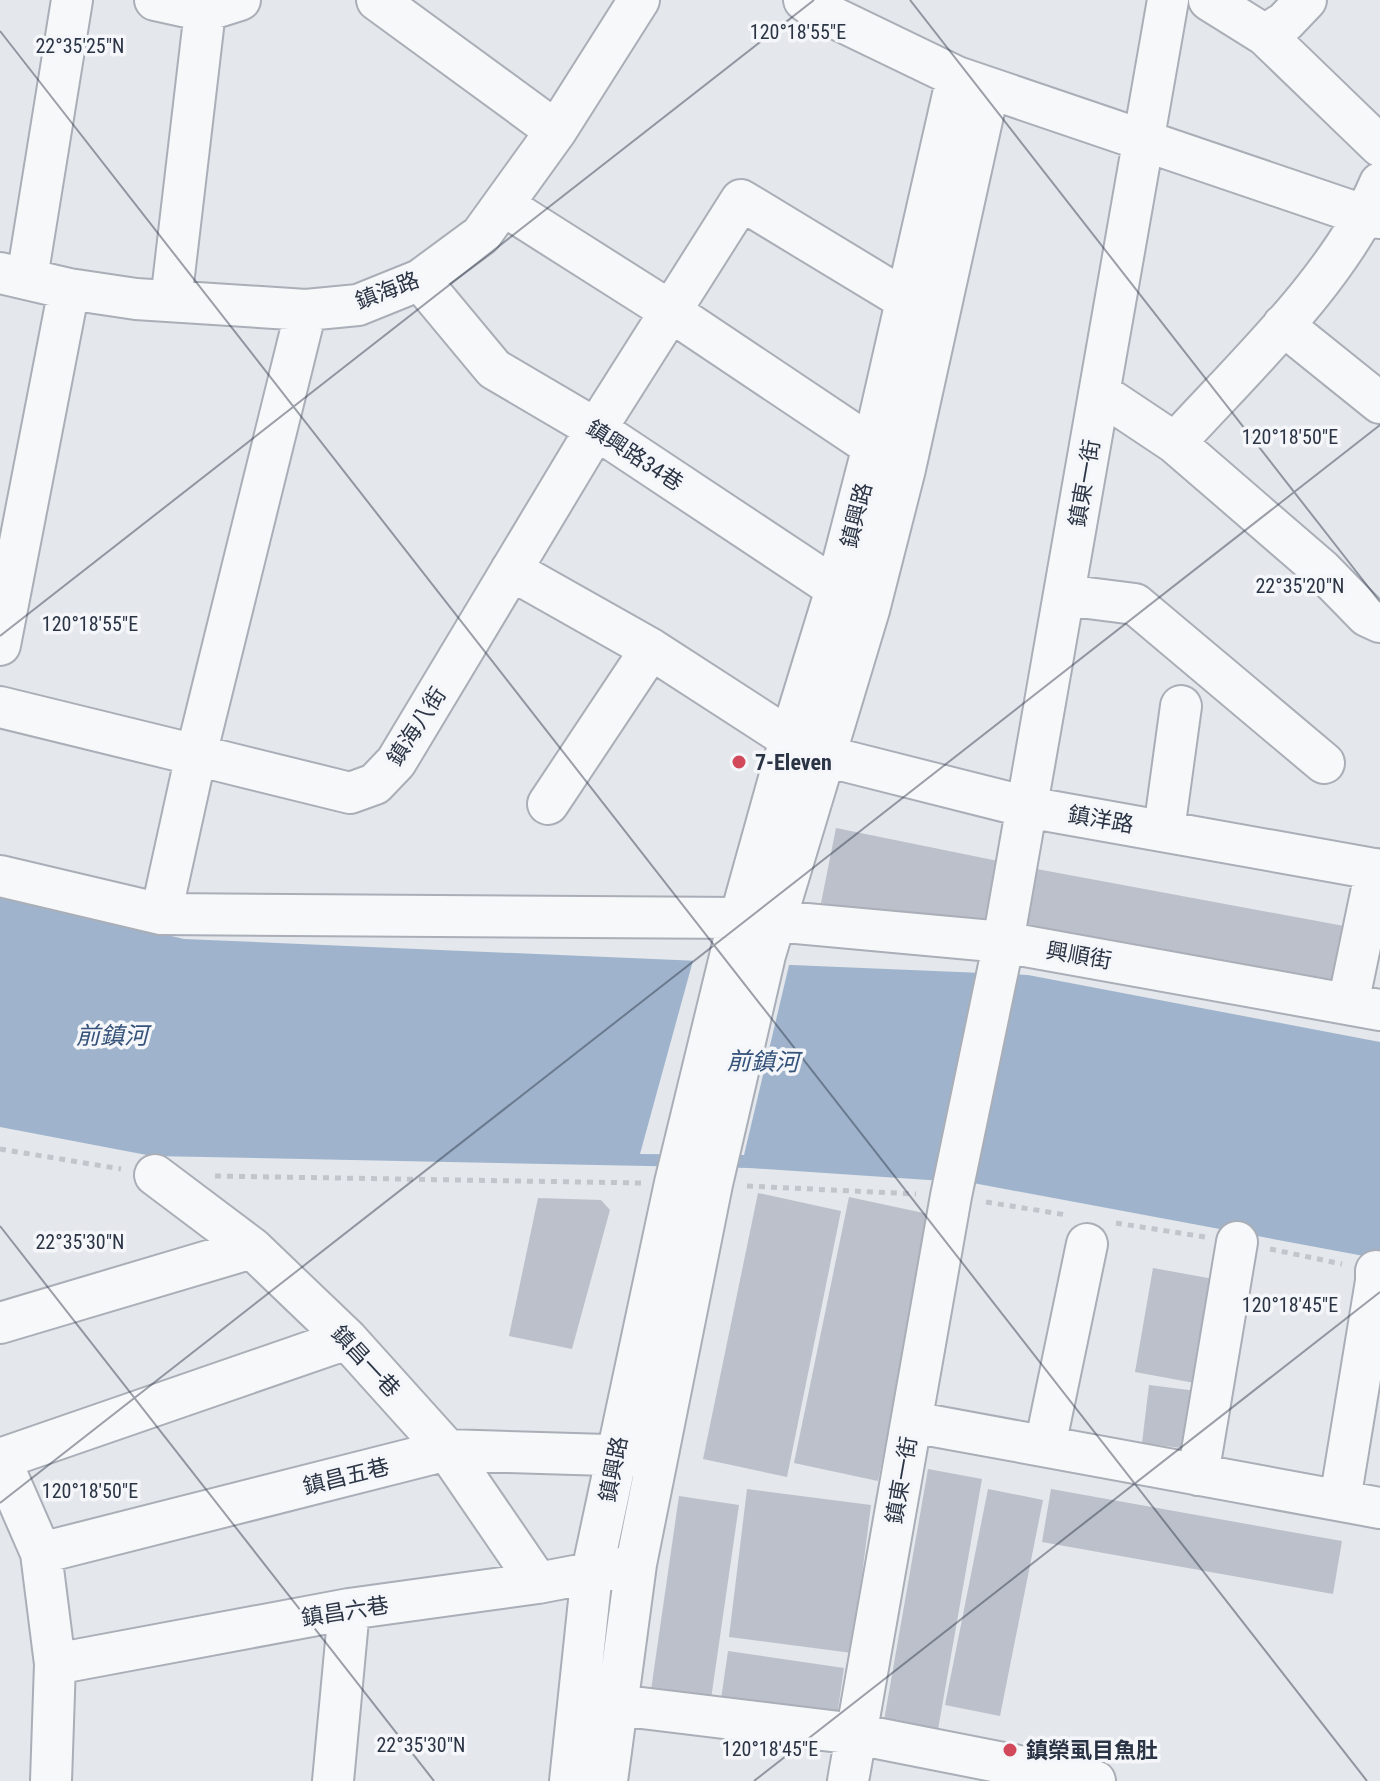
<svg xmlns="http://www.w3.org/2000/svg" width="1380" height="1781" font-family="'Roboto Condensed','Noto Sans TC',sans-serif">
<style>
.water{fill:#9fb4cc}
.pier{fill:#e4e7ec}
.building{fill:#bbc0ca}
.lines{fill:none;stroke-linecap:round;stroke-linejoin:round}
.minor-casing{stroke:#a9aeb7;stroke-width:44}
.path{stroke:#c2c5cb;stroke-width:5;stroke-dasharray:6 6;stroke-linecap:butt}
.minor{stroke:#f7f8fa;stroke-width:40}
.ticks{fill:none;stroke:#2b3445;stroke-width:2;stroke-opacity:0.45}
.poi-dot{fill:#d1495b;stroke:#f4f6f9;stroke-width:3}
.labels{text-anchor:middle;stroke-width:7;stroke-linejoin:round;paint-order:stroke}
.street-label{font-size:22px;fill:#2b3445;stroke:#f4f6f9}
.poi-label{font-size:22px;font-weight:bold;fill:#2b3445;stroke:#f4f6f9;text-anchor:start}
.water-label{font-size:24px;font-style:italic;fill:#34527a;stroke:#f4f6f9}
.ticks-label{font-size:20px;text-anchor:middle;fill:#2b3445;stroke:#f4f6f9;stroke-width:7;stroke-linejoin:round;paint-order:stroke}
</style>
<rect width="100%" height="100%" fill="#e4e7ec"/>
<path class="water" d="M0,896L184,939L1028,975L1380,1042V1259L973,1183L749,1168L152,1156L0,1127Z"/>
<path class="pier" d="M694,957L790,961L744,1155L640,1154Z"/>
<path class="building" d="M836,828L1003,862L988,937L821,903Z
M1026,867L1344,926L1334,981L1016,923Z
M758,1193L841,1211L787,1477L703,1459Z
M849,1197L933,1215L878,1481L794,1463Z
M538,1198L601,1200L610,1210L572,1349L509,1336Z
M1153,1268L1219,1280L1200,1384L1135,1372Z
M1149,1385L1197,1391L1189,1449L1142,1443Z
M928,1469L982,1479L936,1741L882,1732Z
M747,1489L871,1505L852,1653L729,1637Z
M988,1489L1043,1500L1000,1716L945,1705Z
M1051,1489L1342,1541L1333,1594L1042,1542Z
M679,1496L739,1505L710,1706L650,1697Z
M728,1651L844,1668L836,1723L720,1706Z"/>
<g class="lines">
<g class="minor-casing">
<path id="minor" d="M155,0L205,11
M377,0L556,131
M804,0L816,9L957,77L1366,216L1380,218
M1209,0L1265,35L1285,22L1306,0
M205,11L240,0
M1265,35L1380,146
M503,205L670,311L894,461
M0,273L69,289L136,299L306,310L358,305L420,280L481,235L556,131L639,0
M27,278L72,0
M420,280L494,369L596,429L858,603
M171,301L205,11
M306,310L196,755L350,793L375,784L396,762L596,429L741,200L929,314
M1283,325L1380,403
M1100,393L1175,443L1322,570L1367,616L1380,622
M1175,443C1245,366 1339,279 1380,183
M511,570L651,649L790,739L825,756L1027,807L1380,870
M1064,595L1135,604L1324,763
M0,645L69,289
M0,707L196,755L161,914
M548,804L651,649
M1164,830L1181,706
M0,876L161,914L741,918L1003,942L1380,1010
M1348,1004L1376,869
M155,1175L252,1248L347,1339L447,1450L538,1583
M0,1323L252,1248
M912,1422L1380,1508
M1045,1446L1087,1244
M1198,1475L1237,1242
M1340,1500L1376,1281V1271
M41,1553L447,1450L640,1456
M55,1664L349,1609L538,1583L616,1568
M592,1704L617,1705L856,1734L1095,1781
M51,1781L55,1664L41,1553L0,1459L347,1339
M333,1781L349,1609
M570,1781L592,1572L675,1183L734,940L790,739L836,589L873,446L957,77
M607,1781L636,1564L712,1184L765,955L869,610L905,469L989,88
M848,1781L951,1196L999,965L1168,0"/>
</g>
<path class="path" d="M0,1149L121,1169
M215,1176L641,1183
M747,1186L916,1194
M986,1202L1067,1215
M1116,1223L1205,1237
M1270,1249L1342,1264"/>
<use href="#minor" class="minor"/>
</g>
<path class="ticks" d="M910,0L1380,602M0,31L1367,1781M0,636L814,0M0,1226L434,1781M0,1503L1380,425M754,1781L1380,1292"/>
<g class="poi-dot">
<circle cx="739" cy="762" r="8"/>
<circle cx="1010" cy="1750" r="8"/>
</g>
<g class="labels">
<g class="street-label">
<text transform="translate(387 290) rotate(-21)" y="8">鎮海路</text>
<text transform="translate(635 455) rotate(33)" y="8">鎮興路34巷</text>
<text transform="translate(1084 483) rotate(-80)" y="8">鎮東一街</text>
<text transform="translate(856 515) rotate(-76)" y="8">鎮興路</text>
<text transform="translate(416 726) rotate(-57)" y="8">鎮海八街</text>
<text transform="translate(1101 819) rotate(10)" y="8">鎮洋路</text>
<text transform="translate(1079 955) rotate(10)" y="8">興順街</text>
<text transform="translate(366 1361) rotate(47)" y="8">鎮昌一巷</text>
<text transform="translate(613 1469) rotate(-79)" y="8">鎮興路</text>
<text transform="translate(346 1476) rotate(-14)" y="8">鎮昌五巷</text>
<text transform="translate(901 1480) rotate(-80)" y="8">鎮東一街</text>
<text transform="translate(345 1611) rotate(-9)" y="8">鎮昌六巷</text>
</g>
<g class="poi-label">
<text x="755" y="770">7-Eleven</text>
<text x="1026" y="1758">鎮榮虱目魚肚</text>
</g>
<g class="water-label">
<text x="112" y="1044">前鎮河</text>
<text transform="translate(763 1062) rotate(1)" y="8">前鎮河</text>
</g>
</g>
<g class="ticks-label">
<text x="798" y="39">120°18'55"E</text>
<text x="80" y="53">22°35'25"N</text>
<text x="1290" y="444">120°18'50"E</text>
<text x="1300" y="593">22°35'20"N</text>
<text x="90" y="631">120°18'55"E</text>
<text x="80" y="1249">22°35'30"N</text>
<text x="1290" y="1312">120°18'45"E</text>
<text x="90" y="1498">120°18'50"E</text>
<text x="421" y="1752">22°35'30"N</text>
<text x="770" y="1756">120°18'45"E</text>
</g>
</svg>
